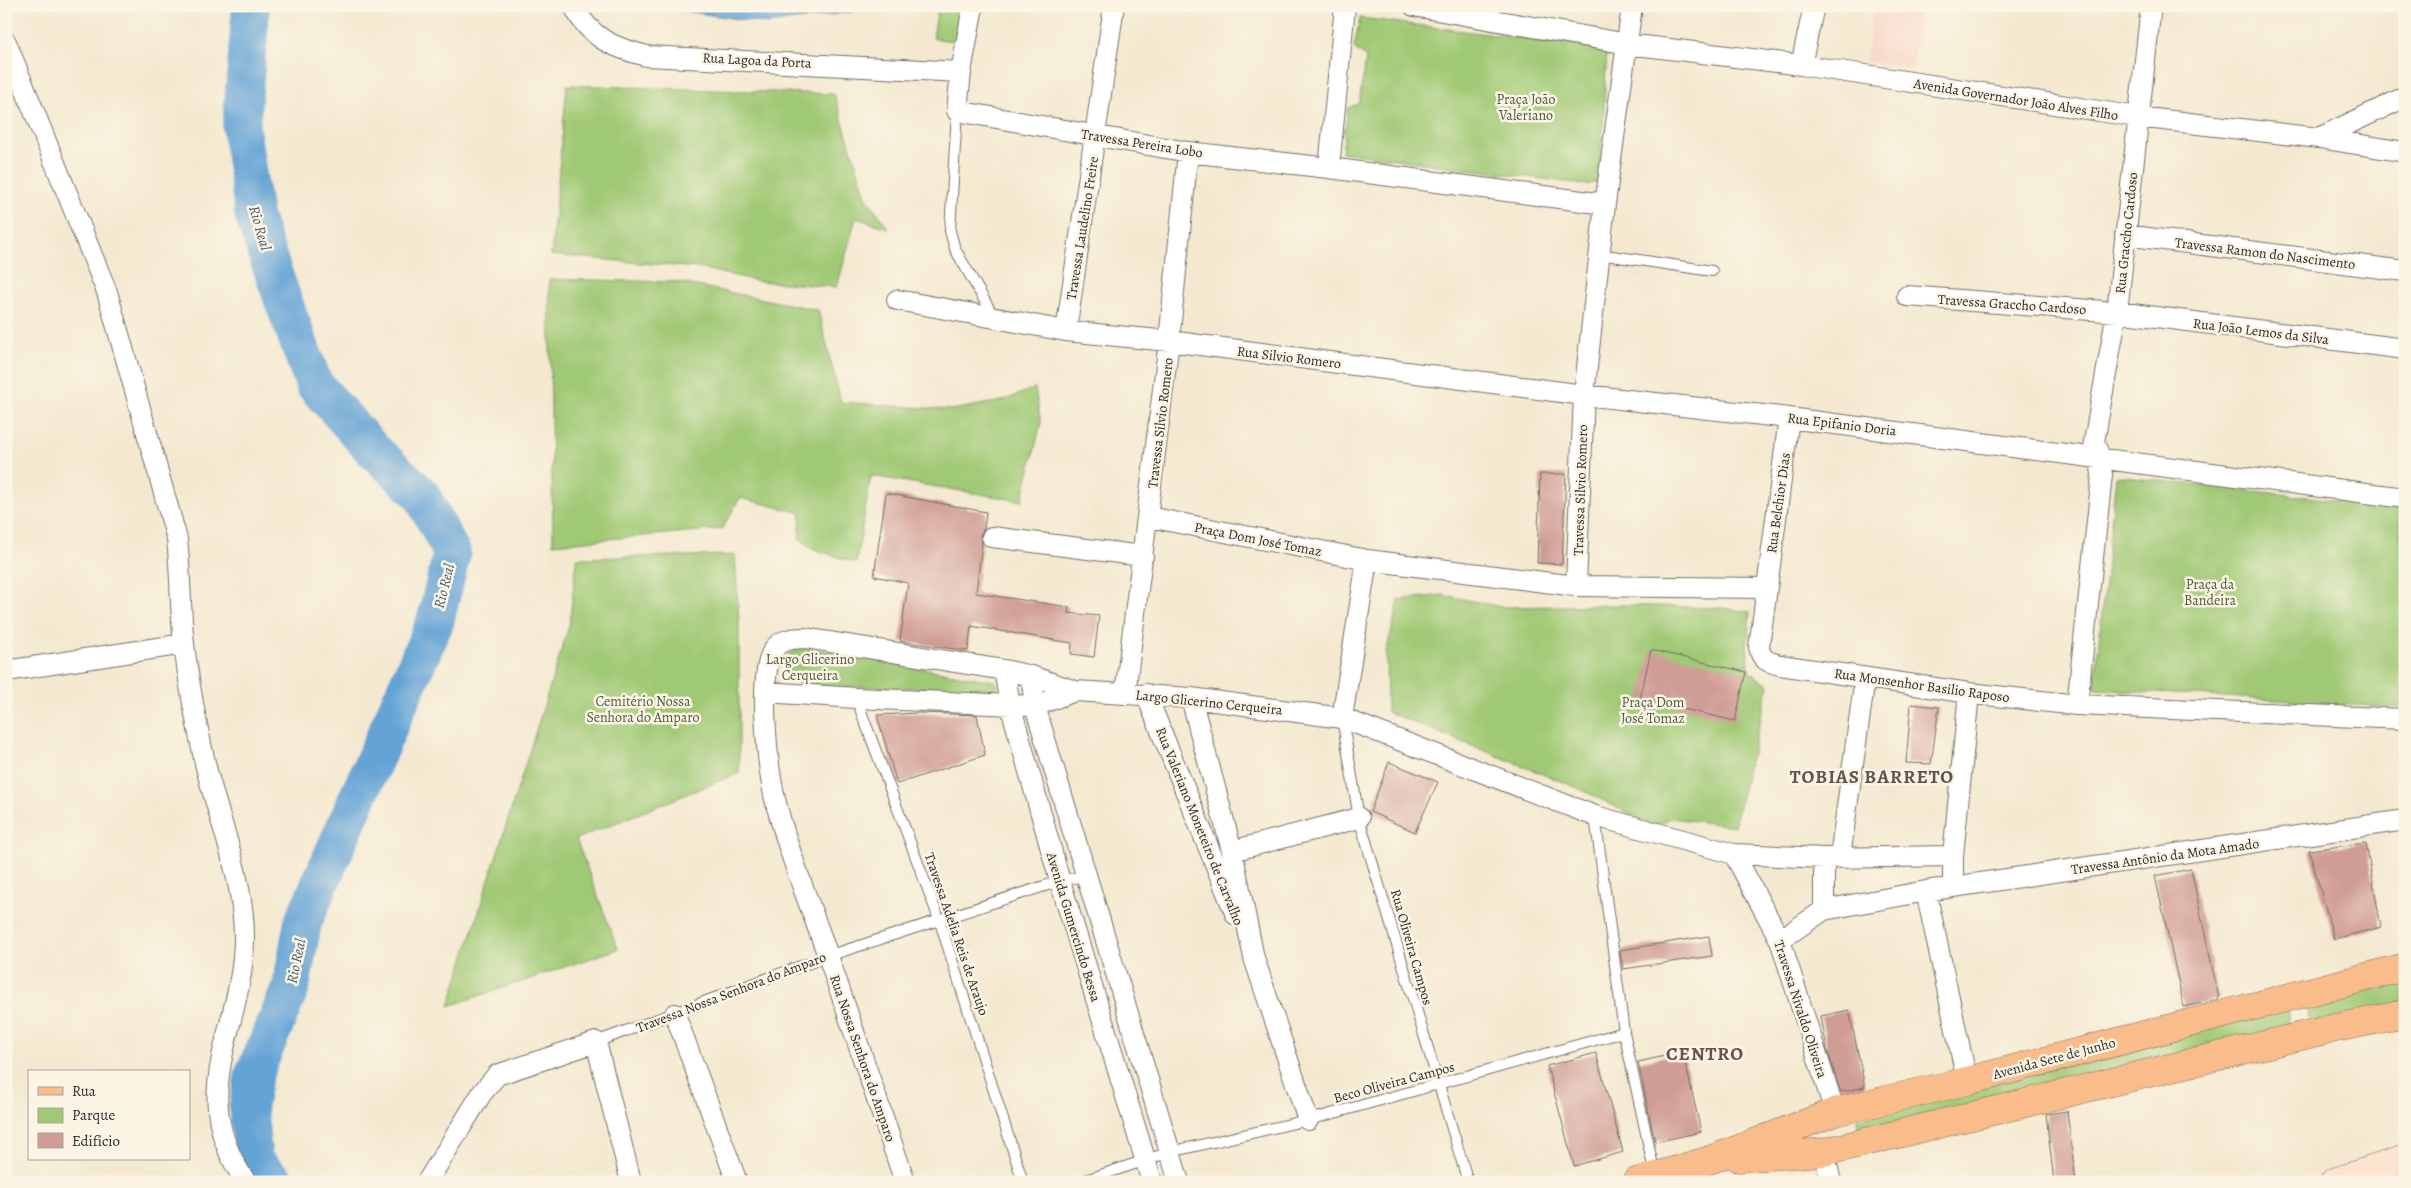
<svg xmlns="http://www.w3.org/2000/svg" width="2411" height="1188" font-family="Alegreya,serif">
<style>
.built{fill:#f6d2c3}
.green{fill:#a0c975;stroke:#667a50}
.water{fill:#63a3d6;stroke:#476780}
.lines{fill:none;stroke-linecap:round;stroke-linejoin:round}
.river{stroke:#63a3d6;stroke-width:38}
.building{fill:#d09d95}
.lane-casing{stroke:#716e65;stroke-width:12}
.street-casing{stroke:#716e65;stroke-width:22}
.secondary-casing{stroke:#716e65;stroke-width:29}
.primary-casing{stroke:#716e65;stroke-width:29}
.lane{stroke:#fff;stroke-width:10}
.street{stroke:#fff;stroke-width:20}
.secondary{stroke:#fde4d0;stroke-width:28}
.primary{stroke:#f9bc8a;stroke-width:28}
.labels{text-anchor:middle;stroke-width:5;stroke-linejoin:round;paint-order:stroke}
.street-label{font-size:14px;fill:#2b2b2b;stroke:#fcf5e5}
.park-label{font-size:14px;fill:#4e5a41;stroke:#fcf5e5}
.water-label{font-size:15px;font-style:italic;fill:#415b6f;stroke:#fcf5e5}
.district-label{font-size:19px;font-weight:bold;letter-spacing:1px;fill:#655350;stroke:#fcf5e5}
</style>
<rect width="100%" height="100%" fill="#fcf5e5"/>
<filter id="ink" filterUnits="userSpaceOnUse"><feTurbulence type="fractalNoise" baseFrequency=".02" numOctaves="2"/><feDisplacementMap in="SourceGraphic" scale="10" xChannelSelector="R" yChannelSelector="G"/><feConvolveMatrix kernelMatrix="1 2 1 2 8 2 1 2 1" color-interpolation-filters="sRGB"/></filter>
<filter id="wash" filterUnits="userSpaceOnUse"><feTurbulence type="fractalNoise" baseFrequency=".0096" numOctaves="4" result="noise"/><feDisplacementMap in="SourceGraphic" scale="20" xChannelSelector="R" yChannelSelector="G"/><feGaussianBlur stdDeviation="1.12" result="paint"/><feColorMatrix in="noise" values="0 0 0 0 0 0 0 0 0 0 0 0 0 0 0 0 0 1.4 0 .05"/><feComposite in="paint" operator="in"/></filter>
<g filter="url(#wash)">
<rect width="100%" height="100%" fill="#f4e9d0"/>
<path class="built" d="M1873,6H1922L1913,68L1866,62Z"/>
<path class="green" d="M938,6H963L958,42L933,38Z
M1360,18L1607,49L1600,181L1587,185L1342,152L1348,108L1359,103L1366,58L1354,48Z
M567,85L834,94L866,196L888,228L856,218L837,287L758,281L698,268L551,255Z
M549,279L677,282L818,310L841,402L952,410L1002,401L1035,388L1041,423L1022,501L871,476L856,563L811,548L799,538L801,513L740,498L722,529L553,544Z
M2116,476L2399,507L2405,605V708L2094,689Z
M735,555L739,626V773L576,839L618,949L449,1006L569,626L577,558Z
M1444,595L1502,607L1621,605L1722,608L1750,612L1747,648L1750,673L1769,684L1734,826L1671,818L1654,826L1578,788L1387,712L1386,653L1399,600Z
M802,647L993,681L998,684L996,689H984L802,686L787,675L786,665L789,654Z
M2405,976V1003L2314,1022L2308,1018L2309,1009L2312,1005Z
M2289,1005L2288,1020L2292,1031L1864,1129L1858,1126L1857,1119Z"/>
<path class="water" d="M652,6H862L857,11L769,24Z"/>
<g class="lines">
<path class="river" d="M251,6L241,128L254,217L284,303L314,384L373,450L421,494L452,553L435,622L303,922L291,987L254,1074L248,1107L254,1162L276,1182"/>
</g>
<g id="blocks">
<path class="building" d="M1540,474H1566L1562,564L1537,563Z
M886,493L986,512L984,529L980,535L982,543L976,593L1069,607L1068,613L1099,616L1094,657L1071,654L1072,643L971,626L968,651L900,641L908,583L874,576Z
M1651,650L1746,672L1735,721L1640,699Z
M1911,704L1939,707L1931,764L1906,763Z
M919,713L977,715L985,755L897,784L877,715Z
M1389,762L1438,782L1415,832L1370,812Z
M2366,843L2381,927L2334,939L2309,850Z
M2191,869L2219,999L2184,1007L2155,876Z
M1709,936L1712,956L1623,969L1620,950Z
M1849,1010L1865,1087L1841,1092L1827,1049L1821,1016Z
M1683,1052L1701,1132L1655,1142L1638,1062Z
M1596,1053L1623,1152L1574,1166L1547,1066Z
M2067,1111L2076,1182H2054L2046,1114Z"/>
</g>
</g>
<g filter="url(#ink)">
<use href="#blocks" fill-opacity="0" stroke="#716e65" stroke-width="1"/>
<g class="lines">
<g class="lane-casing">
<path id="lane" d="M957,111L950,231L955,249L994,317
M1599,254L1712,271
M856,698L939,919L1023,1182
M1342,718L1359,818L1468,1182
M1595,816L1624,1032L1655,1175
M596,1042L828,956L1060,881L1088,875
M1080,1182L1170,1152L1320,1117L1624,1032"/>
</g>
<g class="street-casing">
<path id="street" d="M574,6C589,38 614,48 647,56L961,72
M973,6L961,72L957,111L1188,152L1329,168
M1345,6L1329,168L1605,204
M1414,6L1628,44L1801,65L2138,117L2319,138L2405,152
M6,42L107,292L177,539C181,574 180,609 184,644C189,685 197,727 206,767C220,824 245,881 244,941C242,1032 184,1093 246,1182
M1801,65L1814,6
M2319,138L2405,97
M2125,235L2405,271
M1907,296L2117,312L2405,349
M897,300L1066,331L1169,341L1584,395L1789,418L2405,498
M1066,331L1114,6
M1149,517L1367,560
M992,537L1143,556
M1576,586L1584,395L1605,204L1632,6
M1767,588L1789,418
M1004,670L1010,704L1060,881L1152,1182
M6,671L184,644
M1031,676L1035,706L1179,1182
M765,692L856,698L1035,706L1075,691
M1125,694L1169,341L1188,152
M1146,694L1236,915
M1191,698L1232,851L1254,958L1308,1120
M2077,705L2102,475L2100,457L2094,442L2117,312L2151,6
M1232,851L1359,818
M1734,854L1780,940L1835,1112
M1953,856L1824,858L1734,854L1595,816L1342,718L1367,560L1576,586L1767,588L1759,647C1761,660 1768,662 1780,665L1969,693L2077,705L2405,719
M1840,857L1865,678
M1824,858V910
M1953,887V856L1969,693
M1926,891L1967,1081
M1780,940L1824,910L1926,891L2405,820
M675,1014L737,1182
M1824,1152L1831,1182
M427,1182L482,1093L497,1075L596,1042L631,1182
M905,1182C879,1106 854,1031 828,956C809,902 787,850 774,795C768,767 757,671 774,649C781,639 794,638 805,638L1004,670L1031,676L1075,691L1191,698L1342,718"/>
</g>
<g class="secondary-casing">
<path id="secondary" d="M2334,1182L2405,1159"/>
</g>
<g class="primary-casing">
<path id="primary" d="M1739,1158L1824,1152L2326,1030L2405,1014
M1636,1182L1707,1161L1835,1112L1967,1081L2405,967"/>
</g>
<use href="#lane" class="lane"/>
<use href="#street" class="street"/>
<use href="#secondary" class="secondary"/>
<use href="#primary" class="primary"/>
</g>
</g>
<g class="labels">
<g class="street-label">
<text transform="translate(757 60) rotate(3)" y="5">Rua Lagoa da Porta</text>
<text transform="translate(2016 99) rotate(9)" y="5">Avenida Governador João Alves Filho</text>
<text transform="translate(1142 143) rotate(9)" y="5">Travessa Pereira Lobo</text>
<text transform="translate(1082 228) rotate(-81)" y="5">Travessa Laudelino Freire</text>
<text transform="translate(2126 233) rotate(-84)" y="5">Rua Graccho Cardoso</text>
<text transform="translate(2265 253) rotate(7)" y="5">Travessa Ramon do Nascimento</text>
<text transform="translate(2012 304) rotate(4)" y="5">Travessa Graccho Cardoso</text>
<text transform="translate(2261 331) rotate(7)" y="5">Rua João Lemos da Silva</text>
<text transform="translate(1289 357) rotate(7)" y="5">Rua Silvio Romero</text>
<text transform="translate(1160 423) rotate(-83)" y="5">Travessa Silvio Romero</text>
<text transform="translate(1842 424) rotate(7)" y="5">Rua Epifanio Doria</text>
<text transform="translate(1580 490) rotate(-88)" y="5">Travessa Silvio Romero</text>
<text transform="translate(1778 503) rotate(-82)" y="5">Rua Belchior Dias</text>
<text transform="translate(1258 539) rotate(11)" y="5">Praça Dom José Tomaz</text>
<text transform="translate(1922 685) rotate(8)" y="5">Rua Monsenhor Basilio Raposo</text>
<text transform="translate(1209 702) rotate(6)" y="5">Largo Glicerino Cerqueira</text>
<text transform="translate(1200 826) rotate(68)" y="5">Rua Valeriano Moneteiro de Carvalho</text>
<text transform="translate(2165 856) rotate(-8)" y="5">Travessa Antônio da Mota Amado</text>
<text transform="translate(1074 927) rotate(73)" y="5">Avenida Gumercindo Bessa</text>
<text transform="translate(957 934) rotate(71)" y="5">Travessa Adelia Reis de Araujo</text>
<text transform="translate(1412 947) rotate(74)" y="5">Rua Oliveira Campos</text>
<text transform="translate(731 992) rotate(-21)" y="5">Travessa Nossa Senhora do Amparo</text>
<text transform="translate(1801 1009) rotate(72)" y="5">Travessa Nivaldo Oliveira</text>
<text transform="translate(863 1058) rotate(71)" y="5">Rua Nossa Senhora do Amparo</text>
<text transform="translate(2054 1058) rotate(-15)" y="5">Avenida Sete de Junho</text>
<text transform="translate(1394 1082) rotate(-15)" y="5">Beco Oliveira Campos</text>
</g>
<g class="park-label">
<text x="1526" y="104">Praça João<tspan x="1526" dy="16">Valeriano</tspan></text>
<text x="2210" y="589">Praça da<tspan x="2210" dy="16">Bandeira</tspan></text>
<text x="810" y="664">Largo Glicerino<tspan x="810" dy="16">Cerqueira</tspan></text>
<text x="643" y="706">Cemitério Nossa<tspan x="643" dy="16">Senhora do Amparo</tspan></text>
<text x="1653" y="707">Praça Dom<tspan x="1653" dy="16">José Tomaz</tspan></text>
</g>
<g class="water-label">
<text transform="translate(260 228) rotate(74)" y="5">Rio Real</text>
<text transform="translate(444 586) rotate(-76)" y="5">Rio Real</text>
<text transform="translate(296 961) rotate(-78)" y="5">Rio Real</text>
</g>
<g class="district-label">
<text x="1872" y="783">TOBIAS BARRETO</text>
<text x="1705" y="1060">CENTRO</text>
</g>
</g>
<rect width="2411" height="1188" fill="none" stroke="#fcf5e5" stroke-width="25"/>
<rect x="28" y="1070" width="162" height="90" fill="#fcf5e5" stroke="#a8a49b"/>
<rect x="38" y="1087" width="25" height="8" fill="#f9bc8a" stroke="#a8a49b"/>
<text x="72" y="1096" font-size="15" fill="#2b2b2b">Rua</text>
<rect x="38" y="1108" width="25" height="15" fill="#a0c975" stroke="#a8a49b"/>
<text x="72" y="1120" font-size="15" fill="#2b2b2b">Parque</text>
<rect x="38" y="1133" width="25" height="15" fill="#d09d95" stroke="#a8a49b"/>
<text x="72" y="1146" font-size="15" fill="#2b2b2b">Edifício</text>
</svg>
